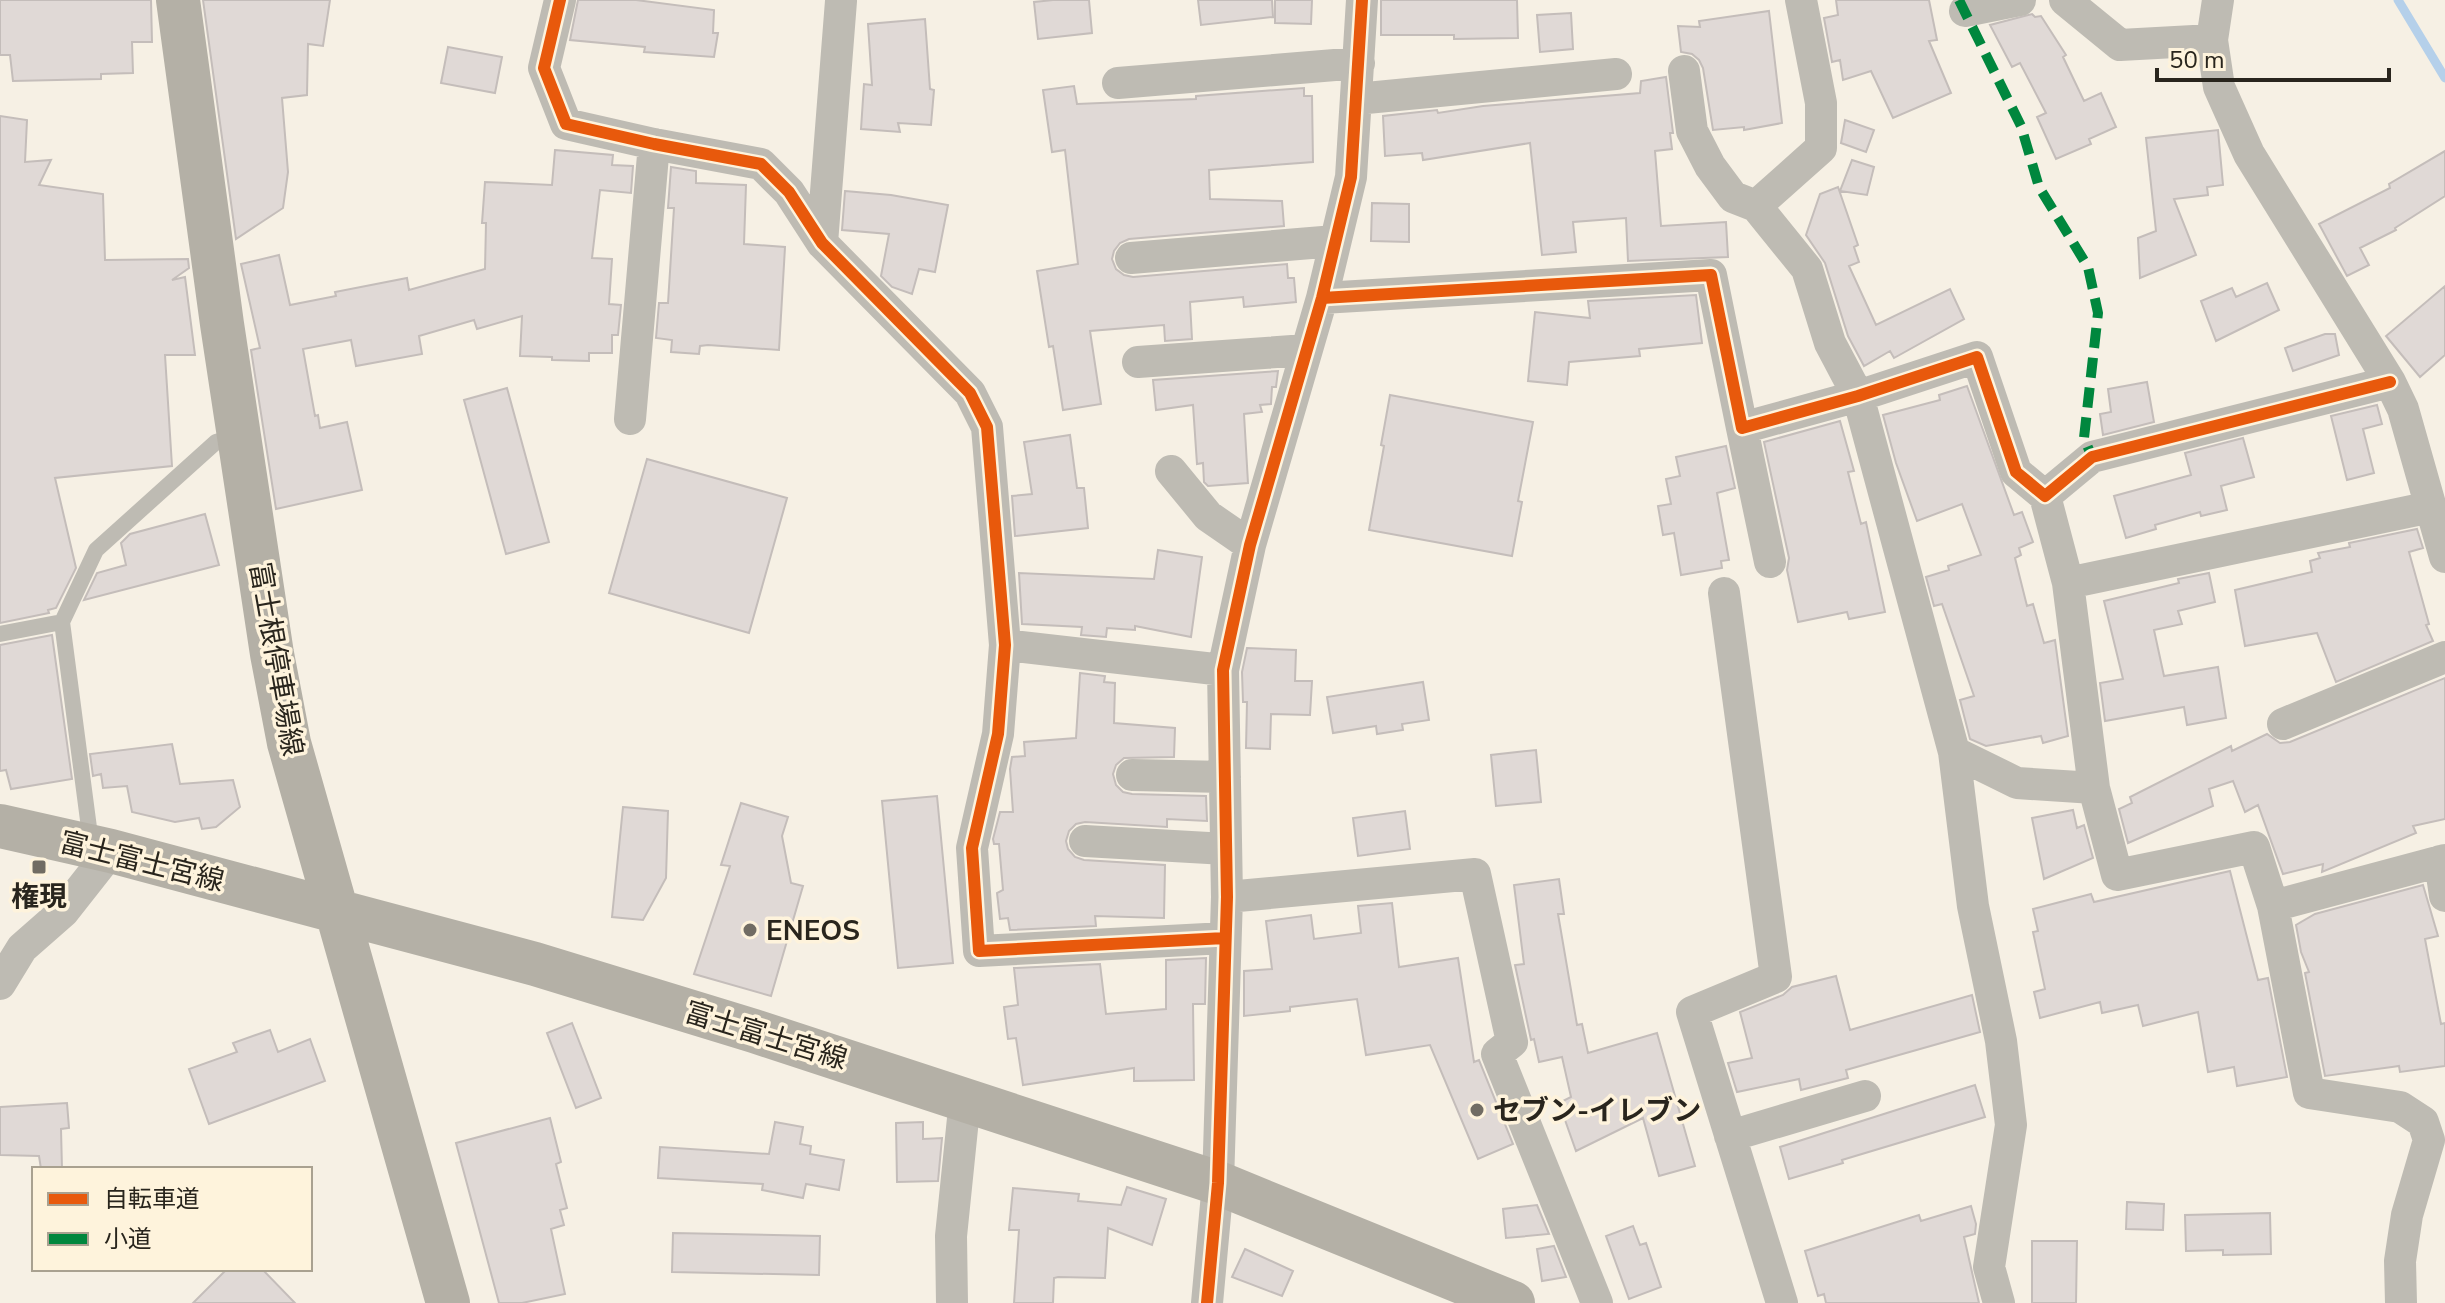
<svg xmlns="http://www.w3.org/2000/svg" width="2445" height="1303" font-family="'Nunito Sans','Noto Sans JP',sans-serif">
<style>
.lines{fill:none;stroke-linecap:round;stroke-linejoin:round}
.stream{stroke:#b5d0ea;stroke-width:9}
.building{fill:#e0d9d6;stroke:#c4bdba;stroke-width:2}
.service{stroke:#bebbb3;stroke-width:16}
.minor{stroke:#bebbb3;stroke-width:32}
.secondary{stroke:#b4b0a6;stroke-width:44}
.quiet{stroke:#00873e;stroke-width:10;stroke-dasharray:20 10;stroke-linecap:butt}
.cycleway-casing{stroke:#fef3dc;stroke-width:17}
.cycleway{stroke:#e8590c;stroke-width:12}
.poi-dot{fill:#716c63;stroke:#fef3dc;stroke-width:3}
.labels{text-anchor:middle;stroke-width:7;stroke-linejoin:round;paint-order:stroke}
.street-label{font-size:28px;fill:#29251d;stroke:#fef3dc}
.poi-label{font-size:28px;font-weight:bold;fill:#29251d;stroke:#fef3dc;text-anchor:start}
</style>
<rect width="100%" height="100%" fill="#f6f0e4"/>
<g class="lines">
<path class="stream" d="M2398,0L2445,78"/>
</g>
<path class="building" d="M0,0H151L152,42H132L133,73L101,74V79L13,81L10,55H0Z
M203,0H330L323,46L308,44L307,95L282,98L288,172L283,208L236,239Z
M578,0H636L714,10L713,33H718L714,57L644,52L645,47L570,40Z
M1053,0H1089L1092,33L1038,39L1034,2Z
M1198,0H1272L1273,17L1201,25Z
M1275,0H1312L1311,24L1275,23Z
M1381,0H1517L1518,38L1454,39V35H1381Z
M1836,0H1929L1937,40L1929,41L1951,93L1893,118L1871,71L1843,80L1840,60L1832,62L1824,18L1838,15Z
M1769,11L1782,123L1744,130V127L1713,130L1703,68L1699,60L1692,54L1681,52L1678,26L1700,27L1699,21Z
M1571,13L1573,49L1540,52L1537,15Z
M2032,14L2035,17L2041,16L2066,55L2063,57L2084,101L2101,93L2116,127L2089,139L2091,144L2056,159L2037,117L2046,113L2020,63L2012,67L1990,25Z
M925,19L930,89L934,90L931,125L898,123L900,132L861,129L864,84L872,85L868,24Z
M448,47L502,57L495,93L441,83Z
M1666,77L1673,133H1670L1672,149L1655,151L1661,226L1726,222L1728,257L1628,261L1626,218L1573,222L1576,252L1542,255L1530,143L1423,160L1422,153L1385,156L1383,116L1437,110L1438,113L1483,106L1640,93L1641,81Z
M1074,86L1077,104L1196,99V96L1304,88V96H1312L1313,162L1209,170L1210,199L1282,201L1284,226L1129,239L1120,243L1114,251L1112,259L1116,269L1124,275L1133,277L1287,264L1288,278H1294L1296,302L1244,307L1243,297L1190,302L1192,339L1165,341L1164,325L1090,331L1101,404L1063,410L1053,346L1049,347L1037,271L1078,264L1065,150L1052,152L1043,90Z
M0,116L27,120L25,162L51,160L39,185L103,194L105,260L188,259L189,268L172,280L185,277L195,355H165L172,466L55,478L76,568L56,608L48,610L49,613L0,623Z
M1845,120L1874,130L1866,152L1841,143Z
M2218,130L2223,185L2207,187L2208,195L2174,199L2196,255L2140,278L2138,238L2156,231L2146,138Z
M555,150L613,155L612,165L633,166L631,193L600,190L592,258L612,259L609,304L621,305L618,335H612V353H589V361L552,360V357L520,356L522,316L477,329L474,320L419,336L422,354L356,366L351,340L303,349L315,416L318,415L320,428L347,422L362,490L276,509L251,350L260,348L241,264L279,255L290,305L336,296L335,292L407,278L409,290L485,269L486,223H482L485,182L552,185Z
M2445,151V196L2395,228L2396,230L2360,248L2369,265L2347,276L2319,224L2390,188L2389,184Z
M1852,160L1874,167L1867,195L1840,191Z
M671,167L696,171V183L746,185L744,244L785,247L779,350L708,345L700,346L699,354L671,352L672,340L656,338L659,303H668L674,208H668Z
M1838,187L1858,245L1854,247L1859,262L1849,266L1876,325L1950,289L1964,319L1894,358L1890,351L1864,366L1848,336L1825,263L1806,235L1820,194Z
M845,191L891,195L948,205L935,272L919,269L912,294L892,287L881,276L889,234L842,230Z
M1372,203L1409,204V242L1371,241Z
M2267,283L2279,310L2216,341L2201,301L2232,288L2236,297Z
M2445,286V355L2420,377L2386,336Z
M1696,295L1702,343L1639,349L1640,356L1569,362L1567,385L1528,381L1535,312L1590,318L1588,301Z
M2325,334H2335L2339,355L2293,371L2285,348Z
M1278,371L1276,387H1272L1271,404L1260,405L1262,412L1244,414L1248,483L1208,486L1204,482L1203,463L1197,464L1193,405L1156,410L1153,380Z
M2147,382L2154,422L2103,435L2100,414L2111,412L2108,389Z
M1967,386L2014,515L2022,512L2033,542L2019,548L2021,555L2015,558L2027,606L2033,604L2044,643L2055,640L2068,736L2043,743L2041,736L1986,746L1970,739L1960,700L1974,696L1942,604L1934,606L1926,577L1949,570L1948,566L1981,555L1962,504L1917,521L1896,463L1883,415L1940,400L1939,395Z
M507,388L549,542L506,554L464,400Z
M1390,395L1533,422L1518,501L1522,502L1512,556L1369,530L1384,446L1381,445Z
M2377,405L2382,424L2363,429L2374,473L2347,480L2331,416Z
M1840,421L1854,471L1848,472L1861,524L1866,522L1885,612L1849,619L1847,612L1798,622L1787,570L1789,558L1764,442Z
M1070,435L1077,488H1084L1088,528L1015,536L1012,496L1032,494L1024,442Z
M2243,438L2254,477L2221,486L2227,510L2201,516L2200,512L2155,525L2156,529L2126,538L2114,496L2191,475L2185,453Z
M1726,446L1735,488L1717,493L1729,560L1721,561L1722,568L1681,575L1674,533L1663,535L1658,506L1671,504L1666,479L1680,476L1676,457Z
M647,459L787,498L749,633L609,593Z
M205,514L219,565L84,600L97,573L126,565L121,543L130,534Z
M2417,529L2423,548L2409,552L2429,624L2426,625L2433,641L2336,682L2317,633L2245,646L2235,590L2312,572L2310,561L2320,558L2318,553L2350,547L2349,543Z
M1158,550L1202,557L1191,637L1135,626V630L1107,628L1106,637L1081,635L1082,627L1022,624L1019,573L1154,579Z
M2209,573L2215,602L2178,611L2182,624L2154,630L2164,676L2218,667L2226,718L2187,725L2184,707L2105,721L2100,683L2123,679L2104,601L2179,583L2178,579Z
M52,635L72,779L11,789L6,770L0,771V645Z
M1247,648L1296,650L1295,681H1312L1310,715L1271,714L1270,749L1246,748L1247,702H1243L1242,672Z
M1080,673L1105,676L1104,682L1115,683L1114,723L1175,728L1174,757L1124,758L1116,765L1113,774L1116,785L1123,792L1132,794L1206,796L1207,821L1167,819V827L1085,822L1076,824L1069,831L1066,841L1068,849L1075,857L1084,860L1165,865L1164,918L1095,916L1096,926L1010,930L1008,918L1000,919L997,893L1003,890L999,844H994L993,839L1000,812H1013L1010,769L1012,757L1025,756L1024,742L1076,738Z
M2445,678V819L2413,826L2416,833L2322,872L2323,864L2283,874L2258,805L2245,812L2233,781L2209,789L2213,806L2128,843L2119,809L2132,803L2130,797L2231,746L2232,751L2267,734L2280,743L2290,742Z
M1423,682L1429,720L1402,724L1403,730L1377,734L1376,726L1333,733L1327,697Z
M172,744L180,784L233,780L240,807L216,827L202,829L199,818L175,822L132,812L127,786L103,788L101,774L93,776L90,754Z
M1536,750L1541,802L1496,806L1491,755Z
M937,796L953,963L898,968L882,801Z
M741,803L788,817L782,836L791,883L803,886L771,996L694,974L730,866L721,865Z
M623,807L668,811L666,878L643,920L612,917Z
M2073,810L2077,828L2084,825L2093,858L2044,879L2032,818Z
M1405,811L1410,849L1358,856L1353,818Z
M2230,871L2258,980L2268,978L2287,1077L2237,1086L2234,1067L2208,1072L2198,1012L2143,1026L2138,1005L2102,1013L2100,1002L2040,1018L2034,992L2045,989L2033,932L2038,931L2033,909L2091,894L2094,902Z
M1559,879L1564,914H1558L1577,1025L1582,1024L1588,1053L1657,1033L1695,1166L1659,1176L1643,1118L1576,1151L1559,1103L1571,1097L1562,1057L1539,1062L1534,1039L1531,1040L1515,965L1524,964L1514,885Z
M2423,885L2438,936L2425,939L2441,1024L2445,1023V1066L2400,1072L2399,1066L2392,1067L2325,1076L2305,973L2309,972L2301,952L2296,925L2315,914Z
M1392,903L1399,967L1458,958L1474,1062L1479,1060L1513,1144L1478,1159L1430,1045L1366,1055L1357,999L1290,1007V1011L1244,1016V971L1272,969L1266,921L1311,915L1314,939L1361,933L1358,906Z
M1206,958L1205,1004H1193L1194,1080L1134,1081V1068L1023,1085L1016,1038L1008,1039L1004,1007L1018,1005L1014,968L1100,964L1106,1014L1166,1009V960Z
M1836,976L1850,1030L1972,995L1980,1032L1846,1070L1848,1078L1801,1090L1799,1079L1737,1092L1728,1063L1752,1058L1740,1012L1783,995L1792,987Z
M572,1023L601,1098L576,1108L547,1033Z
M270,1030L278,1052L310,1039L325,1081L209,1124L189,1069L237,1052L233,1043Z
M1975,1085L1985,1117L1842,1160L1843,1163L1789,1179L1780,1147Z
M67,1103L69,1128L61,1129L62,1169H41L39,1156L0,1155V1107Z
M550,1118L561,1162L556,1164L567,1208L560,1210L564,1225L551,1229L565,1294L522,1303H499L456,1143Z
M775,1122L803,1127L800,1144L811,1146L810,1154L844,1160L839,1190L806,1184L803,1198L762,1190L763,1184L658,1178L660,1147L769,1154Z
M923,1122V1139L942,1138L938,1181L897,1182L896,1123Z
M1127,1187L1166,1199L1152,1245L1108,1228L1105,1278L1058,1277L1054,1278L1053,1303H1014L1019,1230H1009L1013,1188L1079,1194L1078,1201L1121,1205Z
M2127,1202L2164,1204L2163,1230L2126,1229Z
M1537,1205L1549,1234L1506,1238L1503,1209Z
M1971,1206L1976,1224L1975,1234L1964,1237L1979,1303H1826L1824,1294L1818,1296L1805,1251L1919,1215L1921,1221Z
M2270,1213L2271,1254L2223,1255V1250L2186,1251L2185,1215Z
M1633,1226L1640,1245L1646,1243L1661,1287L1629,1299L1606,1236Z
M673,1233L820,1236L819,1275L672,1272Z
M2032,1241H2077L2076,1303H2032Z
M1554,1246L1566,1277L1542,1281L1537,1249Z
M1245,1249L1293,1271L1282,1296L1232,1277Z
M227,1269H262L295,1303H193Z"/>
<g class="lines">
<path class="service" d="M62,622L91,843
M0,634L62,622L96,550L216,442L237,436"/>
<path class="minor" d="M560,0L544,68L566,124L654,144L761,164L789,192L822,243L970,393L987,427L1005,645L998,734L972,848L979,951L1225,938
M2065,0L2120,45L2212,40
M2218,0L2212,40L2219,87L2249,154L2390,382L2403,409L2445,557
M1965,11L2020,0
M1684,71L1692,131L1710,166L1733,197L1756,206L1807,269L1830,343L1858,396L1954,752L2017,783L2094,788
M1118,83L1359,63
M1356,99L1616,74
M1756,206L1821,148V103L1801,0
M822,243L841,1
M1131,258L1335,241
M1322,298L1711,275L1742,428L1858,396L1977,357L2016,472L2045,496L2092,457L2390,382
M1138,362L1306,350
M630,419L654,144
M1742,428L1770,562
M1171,471L1208,516L1250,545
M2045,496L2068,583L2094,788L2117,875L2254,847L2273,906L2445,860
M2068,583L2431,507
M1724,593L1776,977L1692,1012L1782,1303
M1005,645L1223,670
M2283,724L2445,657
M1954,752L1973,906L2001,1041L2011,1125L1989,1267L1999,1303
M1132,775L1225,777
M1085,841L1226,849
M2440,861L2445,896
M1227,897L1475,874L1512,1042L1497,1054L1597,1303
M2273,906L2309,1093L2400,1107L2423,1122L2429,1140L2407,1215L2400,1261L2401,1303
M0,984L22,948L63,912L111,851
M1730,1136L1865,1096
M952,1303L951,1236L965,1099
M1207,1303L1218,1183L1227,897L1223,670L1250,545L1322,298L1351,177L1362,0"/>
<path class="secondary" d="M178,0L222,324L272,654L289,743L448,1303
M0,826L111,851L535,964L754,1031L1218,1183L1513,1303"/>
<path class="quiet" d="M1959,0L2021,126L2039,187L2088,267L2098,313L2084,438L2092,457"/>
<g class="cycleway-casing">
<path id="cycleway" d="M560,0L544,68L566,124L654,144L761,164L789,192L822,243L970,393L987,427L1005,645L998,734L972,848L979,951L1225,938
M1322,298L1711,275L1742,428L1858,396L1977,357L2016,472L2045,496L2092,457L2390,382
M1207,1303L1218,1183L1227,897L1223,670L1250,545L1322,298L1351,177L1362,0"/>
</g>
<use href="#cycleway" class="cycleway"/>
</g>
<g class="poi-dot">
<rect x="31" y="859" width="16" height="16" rx="4"/>
<circle cx="750" cy="930" r="8"/>
<circle cx="1477" cy="1110" r="8"/>
</g>
<g class="labels">
<g class="street-label">
<text transform="translate(277 659) rotate(80)" y="10">富士根停車場線</text>
<text transform="translate(142 861) rotate(14)" y="10">富士富士宮線</text>
<text transform="translate(766 1035) rotate(17)" y="10">富士富士宮線</text>
</g>
<g class="poi-label">
<text x="39" y="906" text-anchor="middle">権現</text>
<text x="766" y="940">ENEOS</text>
<text x="1493" y="1120">セブン-イレブン</text>
</g>
</g>
<rect x="32" y="1167" width="280" height="104" fill="#fef3dc" stroke="#a9a190" stroke-width="2"/>
<rect x="48" y="1193" width="40" height="12" fill="#e8590c" stroke="#a9a190" stroke-width="2"/>
<text x="104" y="1207" font-size="24" fill="#29251d">自転車道</text>
<rect x="48" y="1233" width="40" height="12" fill="#00873e" stroke="#a9a190" stroke-width="2"/>
<text x="104" y="1247" font-size="24" fill="#29251d">小道</text>
<path d="M2157 68v12h232v-12" fill="none" stroke="#29251d" stroke-width="4"/>
<text x="2169" y="68" font-size="24" fill="#29251d" stroke="#fef3dc" stroke-width="6" paint-order="stroke">50 m</text>
</svg>
